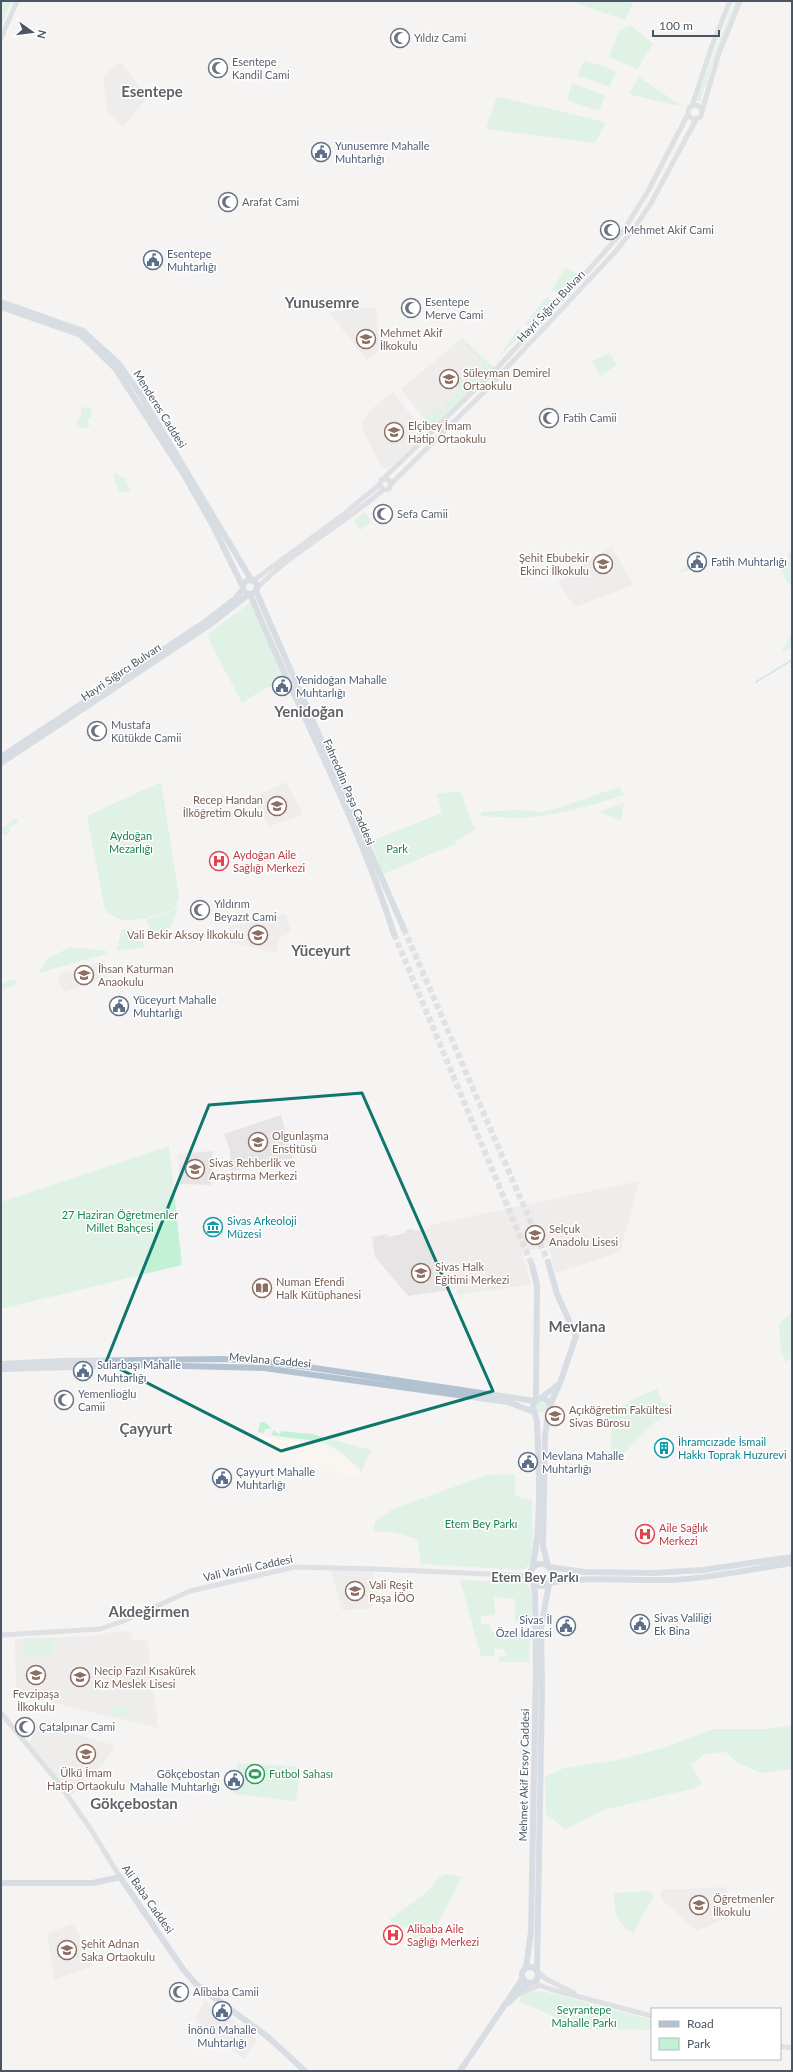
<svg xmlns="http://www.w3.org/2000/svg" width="793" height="2072" font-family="Lato,sans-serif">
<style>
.commercial{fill:#fdf9ef}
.education{fill:#e6e4e5}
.green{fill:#c3f1d5}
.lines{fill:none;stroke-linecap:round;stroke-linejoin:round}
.stream{stroke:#90daee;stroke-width:1.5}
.major-tunnel{stroke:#caccce;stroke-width:6;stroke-dasharray:6 3;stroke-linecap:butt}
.minor{stroke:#c1cad2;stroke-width:5}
.major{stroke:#b3c2d1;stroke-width:6}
.marked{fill:none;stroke:#0f766e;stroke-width:3;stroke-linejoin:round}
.labels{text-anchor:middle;stroke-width:3;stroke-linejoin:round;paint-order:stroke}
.worship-label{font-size:11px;fill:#5b616d;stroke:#fff;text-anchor:start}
.service-label{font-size:11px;fill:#4e5e75;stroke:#fff;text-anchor:start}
.street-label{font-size:11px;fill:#4a5661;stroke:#fff}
.education-label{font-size:11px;fill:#785e54;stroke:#fff;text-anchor:start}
.park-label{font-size:11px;fill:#17864f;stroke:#fff}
.health-label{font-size:11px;fill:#be3a42;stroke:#fff;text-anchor:start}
.culture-label{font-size:11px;fill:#0d838f;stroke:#fff;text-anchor:start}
.leisure-label{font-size:11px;fill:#27864d;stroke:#fff;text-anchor:start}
.quarter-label{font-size:13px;font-weight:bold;fill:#5f6368;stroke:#fff}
.district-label{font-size:15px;font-weight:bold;fill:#5f6368;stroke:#fff}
</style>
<rect width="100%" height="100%" fill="#f5f3f3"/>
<path class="commercial" d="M259,1435L281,1440L319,1443L343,1454L358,1471L359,1477L274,1460L277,1448L256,1441Z"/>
<path class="education" d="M117,63H121L148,97L123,127L107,110L103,78Z
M355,308H376L378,332L384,346L367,361L329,312Z
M462,338L494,368L434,431L401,389Z
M393,392L425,434L387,470L380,464L363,430L362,423L369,411Z
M611,546L633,585L575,607L558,582Z
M286,782L303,814L269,827L251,798Z
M286,914L291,932L280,938L275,953L230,942L229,926Z
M105,960L109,976L65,992L58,982L60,974Z
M281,1115L293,1158L230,1172V1150L224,1134Z
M213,1151L211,1185L180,1184L177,1154Z
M639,1181L620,1252L555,1273L549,1247L522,1252L531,1284L458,1295L456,1289L408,1296L375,1257L372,1237L387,1234L388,1237L406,1233L405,1230L413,1229L414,1231L430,1228V1225Z
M331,1570L374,1572L372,1609L342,1610Z
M131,1631L132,1640H147L158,1728L21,1695L23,1689L16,1688L15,1639L95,1636L110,1632Z
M37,1724L114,1745V1748L107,1759L71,1795L28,1743L33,1737Z
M726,1887L732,1915L697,1931L661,1899V1890Z
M74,1924L93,1966L54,1980L47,1933Z
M205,2001L225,2014L258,2041L244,2059L197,2022L195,2019Z"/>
<path class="green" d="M1,1H12L1,27Z
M569,1H634L625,20Z
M735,1H737L714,59L700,102L696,100Z
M630,25L653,44L637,69L609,57L618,32Z
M584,60L616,71L610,87L578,76Z
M639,77L683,107L629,94Z
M572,83L605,95L599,111L567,100Z
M500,97L605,122V125L595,143L486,129L496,99Z
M565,268L579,274L580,277L562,296L552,290Z
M547,297L552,302L528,327L525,323Z
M518,329L522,334L498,358Z
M462,339L494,368L451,412L443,404L460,390L455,383L460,379L465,384L485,364L461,340Z
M609,353L617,365L600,376L592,361Z
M440,406L448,415L434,430L424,418Z
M85,407L91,409L92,415L87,422L90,424L87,428H81L76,423L81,415V408Z
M117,473L120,477H124L131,491L120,493L113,475Z
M365,512L371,522L360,530L353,520Z
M792,552V585H791L786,581L780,565L789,562L787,554Z
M705,559L708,566L677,573L694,563L696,566Z
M250,603L285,680L264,689L242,703L208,638L209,633Z
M791,635L792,647L781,653Z
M161,782L179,896L176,907C154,916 126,930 105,910L87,816Z
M619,787L624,795C600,803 565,813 540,816C520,819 500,817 481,816V812L518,810L540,812L555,809Z
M460,791L475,829L455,842L456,844L383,874L372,844L373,840L442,813L437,794Z
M624,802L621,821L600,812Z
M16,818L19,822L9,827L10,832L5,836L1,829Z
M179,907L171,926L155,942L146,920Z
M122,929L142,930L144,947L116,951Z
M70,947L107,951L106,954L38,973L47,959Z
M15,979L16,984L1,990V985L7,981Z
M169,1146L182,1265L1,1309V1224L3,1220L1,1219V1202Z
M792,1312V1357L785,1362L781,1350L779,1323Z
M657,1389L662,1403L671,1405L673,1410L654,1423L618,1459L610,1461L612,1421L606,1417L630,1401Z
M535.5 1407a5.5 5.5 0 1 1 11 0a5.5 5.5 0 1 1-11 0Z
M260,1422H264L272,1428L265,1429L264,1433L258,1432Z
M274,1430L280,1435L281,1431L312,1434L371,1450L361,1473L360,1469C352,1462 342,1452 333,1447C314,1438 291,1439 271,1435Z
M515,1474V1496L532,1500L533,1559L524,1570L421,1564L417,1539L394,1532H373L375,1522L393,1509L487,1475Z
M460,1580L523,1583C536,1586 531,1608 531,1617L523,1616L522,1622L515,1621V1599L494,1597L495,1615L481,1616V1624H489L491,1631L499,1634L526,1633L528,1631L526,1629H530L529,1662H500L499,1656H506L505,1651L501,1649H494V1656H481Z
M24,1638H40L39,1656L26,1657Z
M54,1638V1656H41V1639Z
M77,1677H83L84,1688L78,1689Z
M112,1706H130V1716H112Z
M792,1725V1769L761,1773L736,1762L726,1752L704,1754L691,1765L702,1784L695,1788L604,1810L565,1829L546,1814L545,1777L564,1768L618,1760L667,1747L714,1729H767Z
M237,1763L300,1767L296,1801L234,1794Z
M446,1874L462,1877L434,1931L419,1944H415L409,1929L389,1920L426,1893L439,1877Z
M648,1891L653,1894V1897L633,1933C615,1922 616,1916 614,1895L615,1893Z
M531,1991L546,1992L652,2020V2030L582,2029L519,2001L522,1995Z"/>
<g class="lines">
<path class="stream" d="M756,682L792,660"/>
<path class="major-tunnel" d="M404,929L548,1262
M394,934L532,1265"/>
<path class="minor" d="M1,38L17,1
M688 112a7 7 0 1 1 14 0a7 7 0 1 1-14 0Z
M692,106L712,46L730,1
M702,111L719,53L740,1
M383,479L497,368L585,274L623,231L647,193L688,114
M391,484L389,480L385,479L381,480L380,484L383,490L389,489L391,484L485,391L616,251L638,223L651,203L697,118
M253,581L344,514L380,484
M256,589C292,552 344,524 383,490
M1,1635L100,1629L126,1620L190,1591L295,1567L375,1569L530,1576
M1,1713L58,1782L92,1831L120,1877
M538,1972L546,1979L574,1993
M533,1983L553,1990L652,2016
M521,1993L540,1985
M780,2046L792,2048"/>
<path class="major" d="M1,302L83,331L119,364L140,394L252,581
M1,307L81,335L115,368L183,473L212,524L243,587
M243 587a7 7 0 1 1 14 0a7 7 0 1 1-14 0Z
M256,591L404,929
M250,594C297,708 357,817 394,934
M1,757L205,622L235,599L243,589
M1,763L211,624L249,594
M548,1262L557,1294L576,1336L560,1383L550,1405L545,1435L543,1547L548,1566
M532,1265L537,1285L536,1400
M1,1364L62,1361L222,1359L259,1361L308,1367L534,1401
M1,1369L142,1365L264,1368L508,1402L534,1412
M541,1398L559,1384
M530 1575a11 11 0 1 1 22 0a11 11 0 1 1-22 0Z
M549,1567L584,1572L654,1573L703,1570L792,1557
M532,1569C542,1529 539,1465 537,1423C537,1417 533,1412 533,1405L536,1400C542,1397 547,1398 550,1405
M550,1583C589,1576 631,1581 671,1580C712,1578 752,1569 792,1563
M1,1883H93L120,1877L183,1969L196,1984L268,2037L305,2071
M522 1975a8 8 0 1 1 16 0a8 8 0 1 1-16 0Z
M526,1968L531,1932L536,1667L535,1592L533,1582
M537,1970L542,1690L541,1627L549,1584
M508,2003L529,1983
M460,2071L523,1978"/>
</g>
<path d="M0 0H793V2072H0ZM362,1093L493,1391L281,1451L106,1362L209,1105Z" fill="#f5f3f3" fill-opacity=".55" fill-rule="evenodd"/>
<path class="marked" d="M362,1093L493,1391L281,1451L106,1362L209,1105Z"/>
<defs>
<g id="mosque-ring" transform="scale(1)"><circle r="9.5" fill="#fff" stroke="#6b7280" stroke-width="1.5"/><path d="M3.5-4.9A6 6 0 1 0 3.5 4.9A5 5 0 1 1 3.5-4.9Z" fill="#6b7280"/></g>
<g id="civic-ring" transform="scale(1)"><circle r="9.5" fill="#fff" stroke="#5c6f8a" stroke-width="1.5"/><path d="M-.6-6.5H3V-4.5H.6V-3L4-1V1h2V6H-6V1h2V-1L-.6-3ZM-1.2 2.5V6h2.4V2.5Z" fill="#5c6f8a"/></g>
<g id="school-ring" transform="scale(1)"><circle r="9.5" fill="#fff" stroke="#8d6e63" stroke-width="1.5"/><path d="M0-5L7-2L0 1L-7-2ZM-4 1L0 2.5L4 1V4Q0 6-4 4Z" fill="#8d6e63"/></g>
<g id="hospital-ring" transform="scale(1)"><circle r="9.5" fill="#fff" stroke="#e0444e" stroke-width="1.5"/><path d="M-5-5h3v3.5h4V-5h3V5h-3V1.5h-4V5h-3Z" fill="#e0444e"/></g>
<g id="museum-ring" transform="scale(1)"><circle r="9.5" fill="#fff" stroke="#0f9aa8" stroke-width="1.5"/><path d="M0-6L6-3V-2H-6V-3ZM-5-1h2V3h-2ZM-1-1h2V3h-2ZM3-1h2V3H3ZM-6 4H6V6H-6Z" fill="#0f9aa8"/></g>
<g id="library-ring" transform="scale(1)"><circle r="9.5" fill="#fff" stroke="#8d6e63" stroke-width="1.5"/><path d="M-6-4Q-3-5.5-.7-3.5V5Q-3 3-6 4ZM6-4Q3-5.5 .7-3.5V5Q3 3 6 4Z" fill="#8d6e63"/></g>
<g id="university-ring" transform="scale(1)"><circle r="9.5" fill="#fff" stroke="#8d6e63" stroke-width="1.5"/><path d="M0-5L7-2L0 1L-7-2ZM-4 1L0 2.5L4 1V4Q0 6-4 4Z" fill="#8d6e63"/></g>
<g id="building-ring" transform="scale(1)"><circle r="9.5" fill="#fff" stroke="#0f9aa8" stroke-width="1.5"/><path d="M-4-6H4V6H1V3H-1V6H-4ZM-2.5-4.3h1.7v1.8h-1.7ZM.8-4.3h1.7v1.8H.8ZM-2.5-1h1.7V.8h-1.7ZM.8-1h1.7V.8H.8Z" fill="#0f9aa8"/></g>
<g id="stadium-ring" transform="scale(1)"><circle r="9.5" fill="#fff" stroke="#2e9e5b" stroke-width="1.5"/><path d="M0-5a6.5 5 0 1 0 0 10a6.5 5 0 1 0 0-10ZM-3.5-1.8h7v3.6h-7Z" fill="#2e9e5b"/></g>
</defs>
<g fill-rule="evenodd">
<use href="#mosque-ring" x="400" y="38"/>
<use href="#mosque-ring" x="218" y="68"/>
<use href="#civic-ring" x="321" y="152"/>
<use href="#mosque-ring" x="228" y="202"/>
<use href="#mosque-ring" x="610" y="230"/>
<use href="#civic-ring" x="153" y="260"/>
<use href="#mosque-ring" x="411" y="308"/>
<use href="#school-ring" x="366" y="339"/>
<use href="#school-ring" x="449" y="379"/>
<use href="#mosque-ring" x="549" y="418"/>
<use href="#school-ring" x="394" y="432"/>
<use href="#mosque-ring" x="383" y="514"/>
<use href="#civic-ring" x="697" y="562"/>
<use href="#school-ring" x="603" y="564"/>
<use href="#civic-ring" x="282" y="686"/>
<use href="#mosque-ring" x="97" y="731"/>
<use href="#school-ring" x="277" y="806"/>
<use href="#hospital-ring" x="219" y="861"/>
<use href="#mosque-ring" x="200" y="910"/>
<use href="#school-ring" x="258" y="935"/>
<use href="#school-ring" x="84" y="975"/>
<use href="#civic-ring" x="119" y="1006"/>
<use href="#school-ring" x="258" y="1142"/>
<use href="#school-ring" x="195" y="1169"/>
<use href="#museum-ring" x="213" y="1227"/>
<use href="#school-ring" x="535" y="1235"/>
<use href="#school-ring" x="421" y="1273"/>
<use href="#library-ring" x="262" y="1288"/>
<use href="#civic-ring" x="83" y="1371"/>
<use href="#mosque-ring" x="64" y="1400"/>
<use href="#university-ring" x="555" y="1416"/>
<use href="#building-ring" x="664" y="1448"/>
<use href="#civic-ring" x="528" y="1462"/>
<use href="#civic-ring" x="222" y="1478"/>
<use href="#hospital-ring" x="645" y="1534"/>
<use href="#school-ring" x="355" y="1591"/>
<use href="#civic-ring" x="640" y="1624"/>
<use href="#civic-ring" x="566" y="1626"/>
<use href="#school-ring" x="36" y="1675"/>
<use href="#school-ring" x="80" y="1677"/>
<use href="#mosque-ring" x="25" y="1727"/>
<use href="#school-ring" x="86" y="1754"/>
<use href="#stadium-ring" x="255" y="1774"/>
<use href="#civic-ring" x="234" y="1780"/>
<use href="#school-ring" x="699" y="1905"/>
<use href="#hospital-ring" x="393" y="1935"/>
<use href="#school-ring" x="67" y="1950"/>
<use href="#mosque-ring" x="179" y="1992"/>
<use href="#civic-ring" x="222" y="2011"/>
</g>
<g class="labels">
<g class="worship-label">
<text x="414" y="42">Yıldız Cami</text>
<text x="232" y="66">Esentepe<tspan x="232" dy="13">Kandil Cami</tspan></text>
<text x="242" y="206">Arafat Cami</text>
<text x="624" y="234">Mehmet Akif Cami</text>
<text x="425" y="306">Esentepe<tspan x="425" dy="13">Merve Cami</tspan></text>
<text x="563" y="422">Fatih Camii</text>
<text x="397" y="518">Sefa Camii</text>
<text x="111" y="729">Mustafa<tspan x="111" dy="13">Kütükde Camii</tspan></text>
<text x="214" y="908">Yıldırım<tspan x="214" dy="13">Beyazıt Cami</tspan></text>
<text x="78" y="1398">Yemenlioğlu<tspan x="78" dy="13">Camii</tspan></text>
<text x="39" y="1731">Çatalpınar Cami</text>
<text x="193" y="1996">Alibaba Camii</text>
</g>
<g class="service-label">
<text x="335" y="150">Yunusemre Mahalle<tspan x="335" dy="13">Muhtarlığı</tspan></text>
<text x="167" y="258">Esentepe<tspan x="167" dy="13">Muhtarlığı</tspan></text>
<text x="711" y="566">Fatih Muhtarlığı</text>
<text x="296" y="684">Yenidoğan Mahalle<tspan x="296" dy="13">Muhtarlığı</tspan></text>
<text x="133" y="1004">Yüceyurt Mahalle<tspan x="133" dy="13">Muhtarlığı</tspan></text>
<text x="97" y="1369">Sularbaşı Mahalle<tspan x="97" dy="13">Muhtarlığı</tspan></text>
<text x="542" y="1460">Mevlana Mahalle<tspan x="542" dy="13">Muhtarlığı</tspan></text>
<text x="236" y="1476">Çayyurt Mahalle<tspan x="236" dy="13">Muhtarlığı</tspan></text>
<text x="654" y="1622">Sivas Valiliği<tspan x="654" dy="13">Ek Bina</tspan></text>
<text x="552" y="1624" text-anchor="end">Sivas İl<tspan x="552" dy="13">Özel İdaresi</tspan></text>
<text x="220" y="1778" text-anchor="end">Gökçebostan<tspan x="220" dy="13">Mahalle Muhtarlığı</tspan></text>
<text x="222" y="2034" text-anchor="middle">İnönü Mahalle<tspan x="222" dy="13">Muhtarlığı</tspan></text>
</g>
<g class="street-label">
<text transform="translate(551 306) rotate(-47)" y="4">Hayri Sığırcı Bulvarı</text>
<text transform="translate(160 409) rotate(58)" y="4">Menderes Caddesi</text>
<text transform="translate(121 672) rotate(-34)" y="4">Hayri Sığırcı Bulvarı</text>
<text transform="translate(349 792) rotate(67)" y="4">Fahreddin Paşa Caddesi</text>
<text transform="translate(270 1360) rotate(5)" y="4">Mevlana Caddesi</text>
<text transform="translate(248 1568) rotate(-12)" y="4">Vali Varinli Caddesi</text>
<text transform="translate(524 1775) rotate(-89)" y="4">Mehmet Akif Ersoy Caddesi</text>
<text transform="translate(148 1899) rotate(55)" y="4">Ali Baba Caddesi</text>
</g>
<g class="education-label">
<text x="380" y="337">Mehmet Akif<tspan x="380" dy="13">İlkokulu</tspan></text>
<text x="463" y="377">Süleyman Demirel<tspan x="463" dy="13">Ortaokulu</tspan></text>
<text x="408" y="430">Elçibey İmam<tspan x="408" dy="13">Hatip Ortaokulu</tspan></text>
<text x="589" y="562" text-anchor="end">Şehit Ebubekir<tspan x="589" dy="13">Ekinci İlkokulu</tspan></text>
<text x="263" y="804" text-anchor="end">Recep Handan<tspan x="263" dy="13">İlköğretim Okulu</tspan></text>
<text x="244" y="939" text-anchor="end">Vali Bekir Aksoy İlkokulu</text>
<text x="98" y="973">İhsan Katurman<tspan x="98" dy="13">Anaokulu</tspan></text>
<text x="272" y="1140">Olgunlaşma<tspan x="272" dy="13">Enstitüsü</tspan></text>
<text x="209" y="1167">Sivas Rehberlik ve<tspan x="209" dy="13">Araştırma Merkezi</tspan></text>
<text x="549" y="1233">Selçuk<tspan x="549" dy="13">Anadolu Lisesi</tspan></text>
<text x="435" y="1271">Sivas Halk<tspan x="435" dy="13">Eğitimi Merkezi</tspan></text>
<text x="276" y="1286">Numan Efendi<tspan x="276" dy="13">Halk Kütüphanesi</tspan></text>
<text x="569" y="1414">Açıköğretim Fakültesi<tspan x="569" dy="13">Sivas Bürosu</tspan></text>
<text x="369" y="1589">Vali Reşit<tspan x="369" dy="13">Paşa İÖO</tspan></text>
<text x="94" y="1675">Necip Fazıl Kısakürek<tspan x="94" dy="13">Kız Meslek Lisesi</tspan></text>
<text x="36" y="1698" text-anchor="middle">Fevzipaşa<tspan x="36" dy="13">İlkokulu</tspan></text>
<text x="86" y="1777" text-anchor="middle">Ülkü İmam<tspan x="86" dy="13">Hatip Ortaokulu</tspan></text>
<text x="713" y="1903">Öğretmenler<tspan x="713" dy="13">İlkokulu</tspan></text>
<text x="81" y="1948">Şehit Adnan<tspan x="81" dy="13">Saka Ortaokulu</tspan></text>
</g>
<g class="park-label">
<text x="131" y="840">Aydoğan<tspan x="131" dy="13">Mezarlığı</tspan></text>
<text x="397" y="853">Park</text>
<text x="120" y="1219">27 Haziran Öğretmenler<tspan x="120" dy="13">Millet Bahçesi</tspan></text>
<text x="481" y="1528">Etem Bey Parkı</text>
<text x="584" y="2014">Seyrantepe<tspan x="584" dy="13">Mahalle Parkı</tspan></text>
</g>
<g class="health-label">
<text x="233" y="859">Aydoğan Aile<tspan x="233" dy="13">Sağlığı Merkezi</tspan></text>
<text x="659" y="1532">Aile Sağlık<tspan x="659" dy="13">Merkezi</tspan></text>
<text x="407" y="1933">Alibaba Aile<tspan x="407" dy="13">Sağlığı Merkezi</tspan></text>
</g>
<g class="culture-label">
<text x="227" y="1225">Sivas Arkeoloji<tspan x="227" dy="13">Müzesi</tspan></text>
<text x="678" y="1446">İhramcızade İsmail<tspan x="678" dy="13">Hakkı Toprak Huzurevi</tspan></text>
</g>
<g class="leisure-label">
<text x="269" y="1778">Futbol Sahası</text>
</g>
<g class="quarter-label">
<text x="535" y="1582">Etem Bey Parkı</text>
</g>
<g class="district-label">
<text x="152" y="97">Esentepe</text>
<text x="322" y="308">Yunusemre</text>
<text x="309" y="717">Yenidoğan</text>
<text x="321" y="956">Yüceyurt</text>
<text x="577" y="1332">Mevlana</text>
<text x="146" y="1434">Çayyurt</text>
<text x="149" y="1617">Akdeğirmen</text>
<text x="134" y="1809">Gökçebostan</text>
</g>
</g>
<rect width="793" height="2072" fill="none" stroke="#4a5661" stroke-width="4"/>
<rect x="651" y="2008" width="130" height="52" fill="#ffffff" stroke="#b7bbc0"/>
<rect x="659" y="2021" width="20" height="6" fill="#b3c2d1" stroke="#b7bbc0"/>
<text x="687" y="2028" font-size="12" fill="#4a5661">Road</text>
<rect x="659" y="2038" width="20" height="12" fill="#c3f1d5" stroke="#b7bbc0"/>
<text x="687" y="2048" font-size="12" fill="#4a5661">Park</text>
<g transform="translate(32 32) rotate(104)" stroke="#ffffff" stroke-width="3" paint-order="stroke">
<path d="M0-3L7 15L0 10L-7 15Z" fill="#4a5661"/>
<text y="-6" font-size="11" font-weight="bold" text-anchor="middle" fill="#4a5661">N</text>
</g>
<path d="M653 30v6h66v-6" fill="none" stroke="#4a5661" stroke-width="2"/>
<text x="659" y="30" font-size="12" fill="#4a5661" stroke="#ffffff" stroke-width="3" paint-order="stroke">100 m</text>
</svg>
